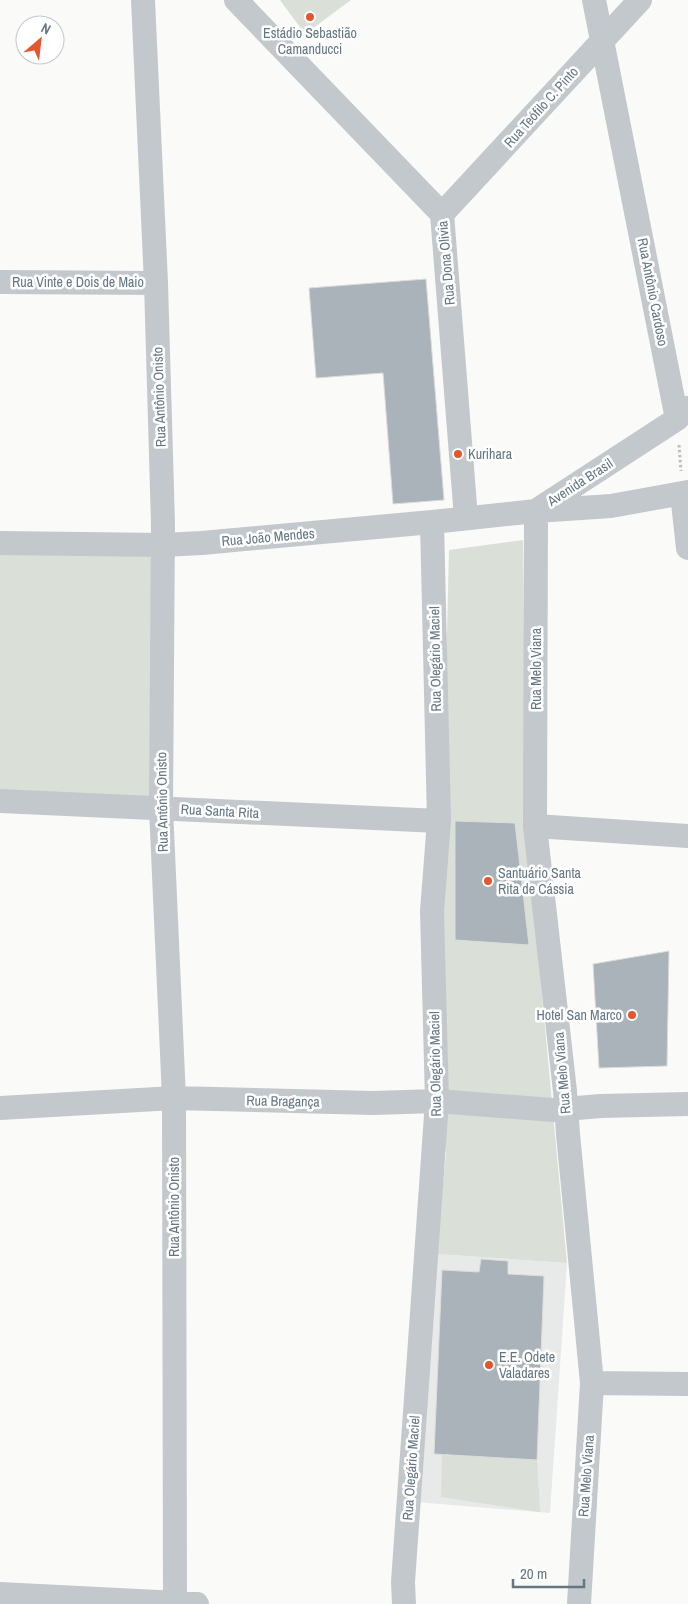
<svg xmlns="http://www.w3.org/2000/svg" width="688" height="1604" font-family="'Archivo Narrow',sans-serif">
<style>
.built{fill:#e8e9e9}
.green{fill:#dadfd7}
.building{fill:#aab3b9;stroke:#dcdcda}
.lines{fill:none;stroke-linecap:round;stroke-linejoin:round}
.path{stroke:#bbbfc2;stroke-width:3;stroke-dasharray:2.5 2.5;stroke-linecap:butt}
.minor{stroke:#c3c8cc;stroke-width:24}
.poi-dot{fill:#e4572e;stroke:#fff;stroke-width:2}
.labels{text-anchor:middle;stroke-width:5;stroke-linejoin:round;paint-order:stroke}
.poi-label{font-size:14px;fill:#657683;stroke:#fff;text-anchor:start}
.street-label{font-size:14px;fill:#657683;stroke:#fff}
</style>
<rect width="100%" height="100%" fill="#fafaf8"/>
<path class="built" d="M436,1254L567,1263L550,1513L403,1501Z"/>
<path class="green" d="M280,0H351L305,34Z
M523,540L526,824L567,1263L436,1254L446,1153L438,1008L449,550Z
M0,550L157,553L151,799L0,794Z
M442,1455L537,1460L540,1512L441,1497Z"/>
<path class="building" d="M426,279L444,500L393,504L383,373L316,378L309,288Z
M455,821L515,823L529,945L455,940Z
M669,951L667,1066L599,1068L593,964Z
M481,1259L508,1261V1274L544,1276L537,1460L434,1454L442,1270L479,1272Z"/>
<g class="lines">
<path class="path" d="M679,445L681,471"/>
<path class="minor" d="M143,0L156,283L163,524L161,808L174,1098L175,1604
M236,0L442,214L466,518
M594,0L677,419
M442,214L640,0
M0,282L156,283
M682,494L688,548
M537,510L677,419L687,408
M536,511L535,826L565,1091L568,1134L592,1383L579,1604
M0,543L163,545L202,543L432,522L536,511L611,506L688,492
M0,801L439,821
M535,826L688,836
M0,1108L174,1098L373,1103L437,1101L553,1110L601,1106L688,1104
M592,1383L688,1384
M0,1594L197,1604
M404,1604L403,1582L437,1101L432,911L439,821L432,522"/>
</g>
<g class="poi-dot">
<circle cx="310" cy="17" r="5"/>
<circle cx="458" cy="454" r="5"/>
<circle cx="488" cy="881" r="5"/>
<circle cx="632" cy="1015" r="5"/>
<circle cx="489" cy="1365" r="5"/>
</g>
<g class="labels">
<g class="poi-label">
<text x="310" y="38" text-anchor="middle">Estádio Sebastião<tspan x="310" dy="16">Camanducci</tspan></text>
<text x="468" y="459">Kurihara</text>
<text x="498" y="878">Santuário Santa<tspan x="498" dy="16">Rita de Cássia</tspan></text>
<text x="622" y="1020" text-anchor="end">Hotel San Marco</text>
<text x="499" y="1362">E.E. Odete<tspan x="499" dy="16">Valadares</tspan></text>
</g>
<g class="street-label">
<text transform="translate(541 107) rotate(-48)" y="5">Rua Teófilo C. Pinto</text>
<text transform="translate(446 263) rotate(-95)" y="5">Rua Dona Olivia</text>
<text x="78" y="287">Rua Vinte e Dois de Maio</text>
<text transform="translate(653 292) rotate(79)" y="5">Rua Antônio Cardoso</text>
<text transform="translate(159 397) rotate(-92)" y="5">Rua Antônio Onisto</text>
<text transform="translate(580 482) rotate(-33)" y="5">Avenida Brasil</text>
<text transform="translate(268 537) rotate(-5)" y="5">Rua João Mendes</text>
<text transform="translate(435 659) rotate(-91)" y="5">Rua Olegário Maciel</text>
<text transform="translate(536 669) rotate(-90)" y="5">Rua Melo Viana</text>
<text transform="translate(162 802) rotate(-91)" y="5">Rua Antônio Onisto</text>
<text transform="translate(220 811) rotate(3)" y="5">Rua Santa Rita</text>
<text transform="translate(435 1064) rotate(-91)" y="5">Rua Olegário Maciel</text>
<text transform="translate(562 1073) rotate(-95)" y="5">Rua Melo Viana</text>
<text transform="translate(283 1101) rotate(1)" y="5">Rua Bragança</text>
<text transform="translate(174 1207) rotate(-90)" y="5">Rua Antônio Onisto</text>
<text transform="translate(411 1468) rotate(-86)" y="5">Rua Olegário Maciel</text>
<text transform="translate(586 1476) rotate(-86)" y="5">Rua Melo Viana</text>
</g>
</g>
<g transform="translate(40 40) rotate(28)"><circle r="24" fill="#ffffff" stroke="#c1c8cd"/>
<path d="M0-4L9 19L0 12L-9 19Z" fill="#e4572e"/>
<text y="-8" font-size="14" font-weight="bold" text-anchor="middle" fill="#657683">N</text>
</g>
<path d="M513 1579v8h71v-8" fill="none" stroke="#657683" stroke-width="2.5"/>
<text x="520" y="1579" font-size="15" fill="#657683" stroke="#ffffff" stroke-width="4" paint-order="stroke">20 m</text>
</svg>
